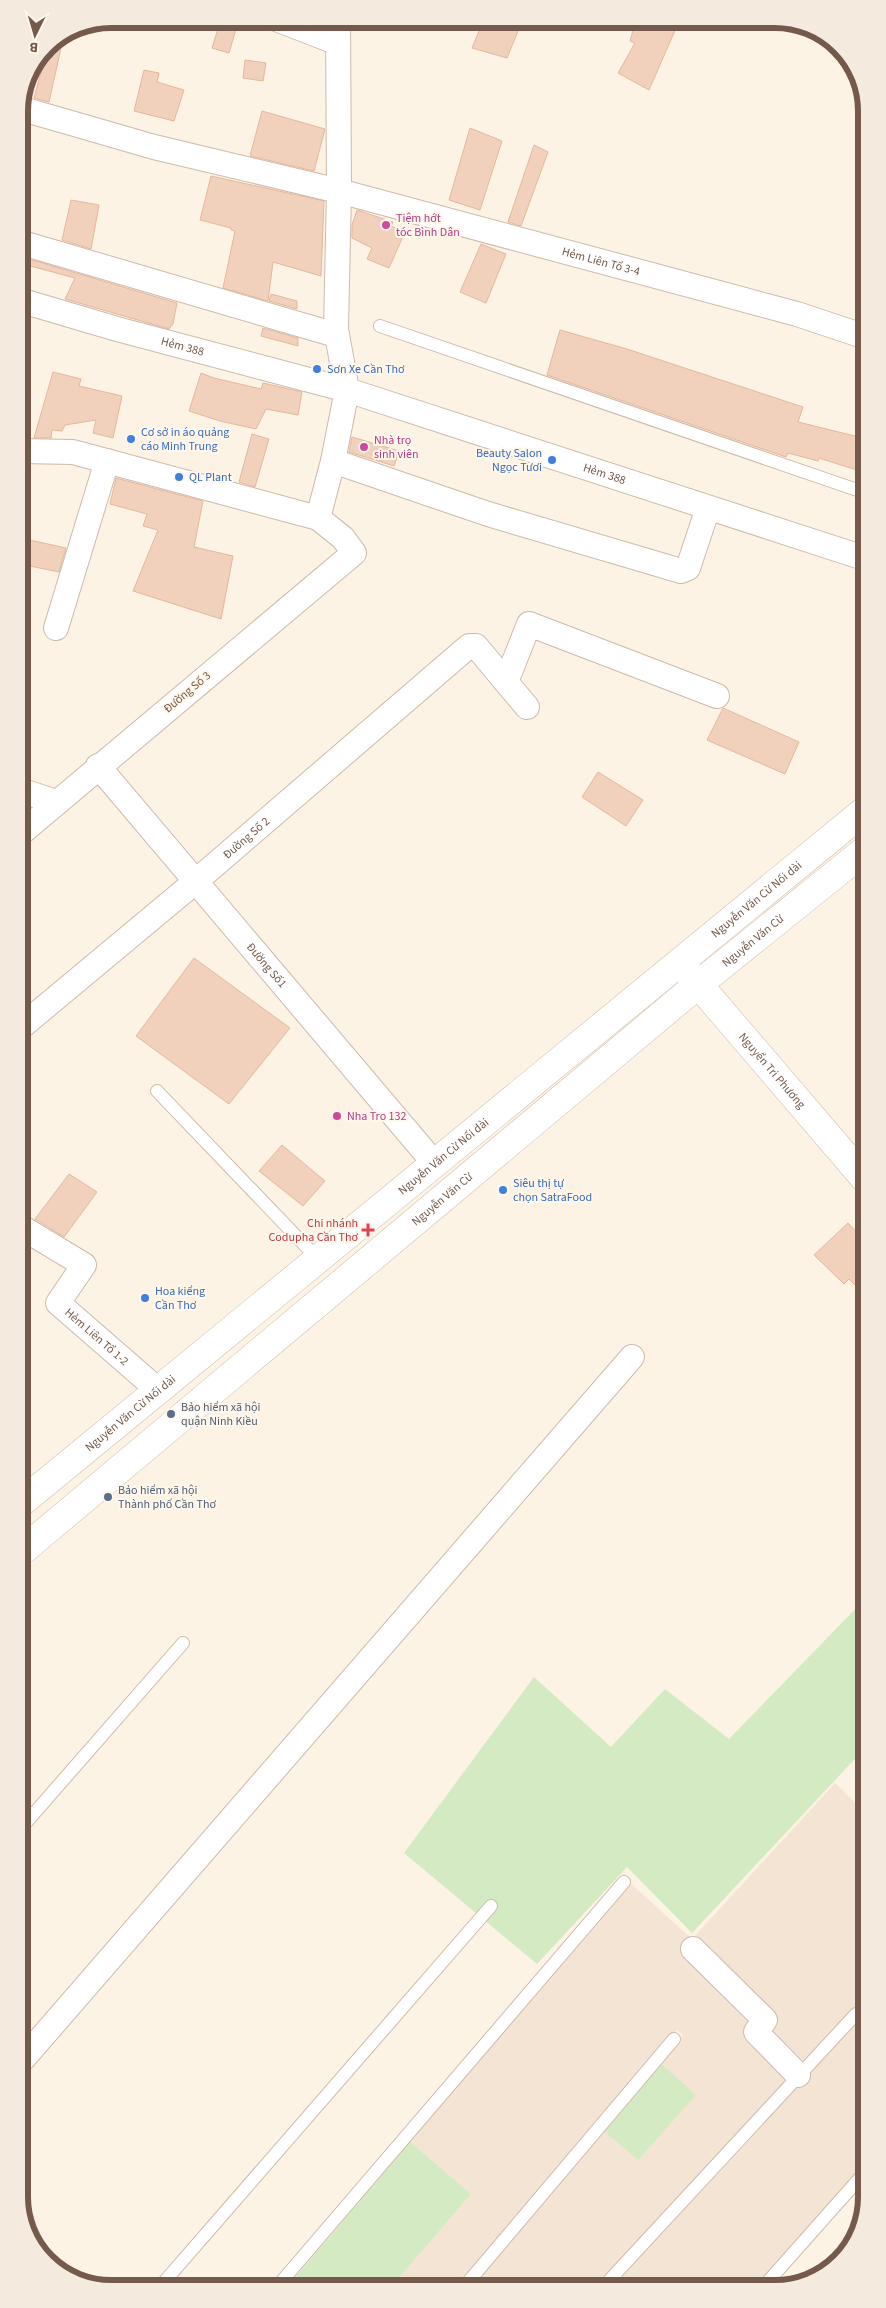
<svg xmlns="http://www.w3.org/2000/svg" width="886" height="2308" font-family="'Source Sans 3',sans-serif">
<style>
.residential{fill:#f4e4d3}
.green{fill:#d3eac3}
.building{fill:#f2d1bc;stroke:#e5b79c}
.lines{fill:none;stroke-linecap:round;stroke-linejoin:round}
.lane-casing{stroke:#cebaab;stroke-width:14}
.street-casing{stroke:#cebaab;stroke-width:26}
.secondary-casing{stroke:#d3bcab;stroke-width:29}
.lane{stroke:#fff;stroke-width:12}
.street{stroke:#fff;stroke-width:24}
.secondary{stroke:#fff;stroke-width:28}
.hotel-dot{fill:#d1479c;stroke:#fff7eb;stroke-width:2}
.shop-dot{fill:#3f7fe0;stroke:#fff7eb;stroke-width:2}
.health-dot{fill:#e0444e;stroke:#fff7eb;stroke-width:2}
.service-dot{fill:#5c6f8a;stroke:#fff7eb;stroke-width:2}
.labels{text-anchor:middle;stroke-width:4;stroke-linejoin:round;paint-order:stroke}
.hotel-label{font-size:12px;fill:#b23c85;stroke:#fff7eb;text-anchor:start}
.street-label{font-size:12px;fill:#75594a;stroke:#fff7eb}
.shop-label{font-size:12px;fill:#366cbe;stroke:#fff7eb;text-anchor:start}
.health-label{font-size:12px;fill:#be3a42;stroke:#fff7eb;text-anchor:end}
.service-label{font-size:12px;fill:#4e5e75;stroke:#fff7eb;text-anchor:start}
.rim{fill:none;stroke:#75594a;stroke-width:6}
</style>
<rect width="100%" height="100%" fill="#fcf3e4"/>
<path class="residential" d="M835,1783L866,1814L867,1994L597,2286L472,2287L603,2130L696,2096L660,2063L683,2036L677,2030L457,2287H391L471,2194L410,2142L630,1883L692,1939Z
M867,2010V2162L758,2285L612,2286Z"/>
<path class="green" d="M866,1598V1747L692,1933L627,1867L537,1964L404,1853L534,1677L611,1747L665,1689L729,1739Z
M660,2063L696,2095L638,2160L603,2130Z
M410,2142L471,2194L391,2287L286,2288Z"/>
<path class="building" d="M221,19H239L229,53L212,48Z
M484,19H523L507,58L472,48Z
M636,19H680L649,90L618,73L635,43L630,41Z
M58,37L63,39L49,102L34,98L49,43Z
M245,60L266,63L263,81L243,78Z
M144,70L159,73L157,82L184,90L174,121L134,111Z
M262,111L325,129L314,171L250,156Z
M470,128L502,141L480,210L449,200Z
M534,145L548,152L521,226L508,222Z
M211,176L324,201L321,276L273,262L268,301L223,288L235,231L231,230V228L200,220Z
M71,200L99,205L91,249L62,240Z
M357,210L393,222L391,226L405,232L389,268L367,259L372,248L352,238V225Z
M481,244L506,254L486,303L460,292Z
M19,256L177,303L173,324L169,329L65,299L75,278L19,263Z
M271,294L297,301V309L269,301Z
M263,328L298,338V346L261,336Z
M560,330L627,349L803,407L798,422L863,438V472L819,458L818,461L788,453L786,457L547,375Z
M53,372L81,379L79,386L122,396L113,438L93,433L96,420L65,425L62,431L52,430L51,438H34Z
M201,373L214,378L261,389L263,383L302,392L298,415L266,409L256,429L220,421L189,411Z
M252,434L269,439L255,487L239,482Z
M352,437L399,451L394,466L349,452Z
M116,478L203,501L194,547L233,556L221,619L133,591L158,530L143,526L147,514L110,504Z
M25,539L66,548L59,572L20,564Z
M723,708L799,742L785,774L707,740Z
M598,772L643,800L626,826L582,797Z
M194,958L290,1028L229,1104L136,1036Z
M282,1145L325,1181L303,1206L259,1171Z
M69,1174L97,1192L64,1237L35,1219Z
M848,1223L865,1241V1295L849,1279L844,1284L814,1255Z"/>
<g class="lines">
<g class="lane-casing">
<path id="lane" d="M380,326L863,492
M157,1091L318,1259
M23,1826L183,1643
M765,2285L867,2170
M604,2286L856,2014
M464,2287L674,2039
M276,2288L624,1882
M158,2289L491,1906"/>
</g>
<g class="street-casing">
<g id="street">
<path d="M276,19L338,43"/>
<path id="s1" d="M19,108L154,147L339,191L797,314L863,336"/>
<path d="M19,242L336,335"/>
<path id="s2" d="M19,300L117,329L347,390L864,558"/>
<path d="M20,451L73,452L318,518L343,538L354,553L21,833"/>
<path d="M333,461L488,514L681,571L688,568L708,508"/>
<path d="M318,518L333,461L347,390L336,329L339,191L338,19"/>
<path d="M56,628L107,461"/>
<path d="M506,682L527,707"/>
<path id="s3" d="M98,766L435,1164"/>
<path d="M20,790L56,802"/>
<path id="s4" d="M21,1027L195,882L469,646H476L506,682L529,624L717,696"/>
<path id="s5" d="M21,1227L84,1265L58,1303L158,1390"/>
<path d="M693,1949L765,2020L756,2032L798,2075"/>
<path d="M23,2059L632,1357"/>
</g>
</g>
<g class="secondary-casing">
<g id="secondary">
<path id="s6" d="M687,971L865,1179"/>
<path id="s7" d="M22,1502L864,811"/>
<path id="s8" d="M22,1551L689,992L864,851"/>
</g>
</g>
<use href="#lane" class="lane"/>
<use href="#street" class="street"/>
<use href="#secondary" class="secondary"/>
</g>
<g class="hotel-dot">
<circle cx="386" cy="225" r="5"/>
<circle cx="364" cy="447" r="5"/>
<circle cx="337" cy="1116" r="5"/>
</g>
<g class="shop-dot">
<circle cx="317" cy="369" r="5"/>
<circle cx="131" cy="439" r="5"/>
<circle cx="552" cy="460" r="5"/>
<circle cx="179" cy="477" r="5"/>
<circle cx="503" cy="1190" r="5"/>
<circle cx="145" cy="1298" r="5"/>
</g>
<path class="health-dot" d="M365.5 1222.5h5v5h5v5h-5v5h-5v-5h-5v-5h5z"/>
<g class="service-dot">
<circle cx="171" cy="1414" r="5"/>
<circle cx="108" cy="1497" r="5"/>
</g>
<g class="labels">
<g class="hotel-label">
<text x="396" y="222">Tiệm hớt<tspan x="396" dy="14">tóc Bình Dân</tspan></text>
<text x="374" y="444">Nhà trọ<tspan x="374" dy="14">sinh viên</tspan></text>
<text x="347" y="1120">Nha Tro 132</text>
</g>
<g class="street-label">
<text dy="4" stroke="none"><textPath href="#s1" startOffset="602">Hẻm Liên Tổ 3-4</textPath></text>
<text dy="4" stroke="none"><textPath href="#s2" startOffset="170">Hẻm 388</textPath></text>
<text dy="4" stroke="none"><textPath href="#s2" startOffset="611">Hẻm 388</textPath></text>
<text transform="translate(187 692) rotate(-40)" y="4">Đường Số 3</text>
<text dy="4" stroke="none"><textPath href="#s4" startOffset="294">Đường Số 2</textPath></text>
<text dy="4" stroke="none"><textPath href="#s7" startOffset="950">Nguyễn Văn Cừ Nối dài</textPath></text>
<text dy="4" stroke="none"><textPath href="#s8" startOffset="952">Nguyễn Văn Cừ</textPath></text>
<text dy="4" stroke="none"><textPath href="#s3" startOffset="261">Đường Số1</textPath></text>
<text dy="4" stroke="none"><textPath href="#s6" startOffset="131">Nguyển Tri Phương</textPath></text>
<text dy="4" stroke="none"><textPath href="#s7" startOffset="545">Nguyễn Văn Cừ Nối dài</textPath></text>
<text dy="4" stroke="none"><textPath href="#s8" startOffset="548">Nguyễn Văn Cừ</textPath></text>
<text dy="4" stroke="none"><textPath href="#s5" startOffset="171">Hẻm Liên Tổ 1-2</textPath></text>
<text dy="4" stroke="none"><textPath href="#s7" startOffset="140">Nguyễn Văn Cừ Nối dài</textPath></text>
</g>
<g class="shop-label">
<text x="327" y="373">Sơn Xe Cần Thơ</text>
<text x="141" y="436">Cơ sở in áo quảng<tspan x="141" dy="14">cáo Minh Trung</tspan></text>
<text x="542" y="457" text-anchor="end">Beauty Salon<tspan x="542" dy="14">Ngọc Tươi</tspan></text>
<text x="189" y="481">QL Plant</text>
<text x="513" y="1187">Siêu thị tự<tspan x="513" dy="14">chọn SatraFood</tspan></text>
<text x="155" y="1295">Hoa kiểng<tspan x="155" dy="14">Cần Thơ</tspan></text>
</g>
<g class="health-label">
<text x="358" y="1227">Chi nhánh<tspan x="358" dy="14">Codupha Cần Thơ</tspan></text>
</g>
<g class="service-label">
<text x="181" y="1411">Bảo hiểm xã hội<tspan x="181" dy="14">quận Ninh Kiều</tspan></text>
<text x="118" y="1494">Bảo hiểm xã hội<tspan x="118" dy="14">Thành phố Cần Thơ</tspan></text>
</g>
</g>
<path d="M0 0H886V2308H0ZM111 28H775A83 83 0 0 1 858 111V2197A83 83 0 0 1 775 2280H111A83 83 0 0 1 28 2197V111A83 83 0 0 1 111 28Z" fill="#f4eade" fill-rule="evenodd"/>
<path class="rim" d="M111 28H775A83 83 0 0 1 858 111V2197A83 83 0 0 1 775 2280H111A83 83 0 0 1 28 2197V111A83 83 0 0 1 111 28Z"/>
<g transform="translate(35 35) rotate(185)" stroke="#fff7eb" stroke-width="4" paint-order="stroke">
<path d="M0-4L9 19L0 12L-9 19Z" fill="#75594a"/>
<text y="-8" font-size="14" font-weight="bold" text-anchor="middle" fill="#75594a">B</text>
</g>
</svg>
